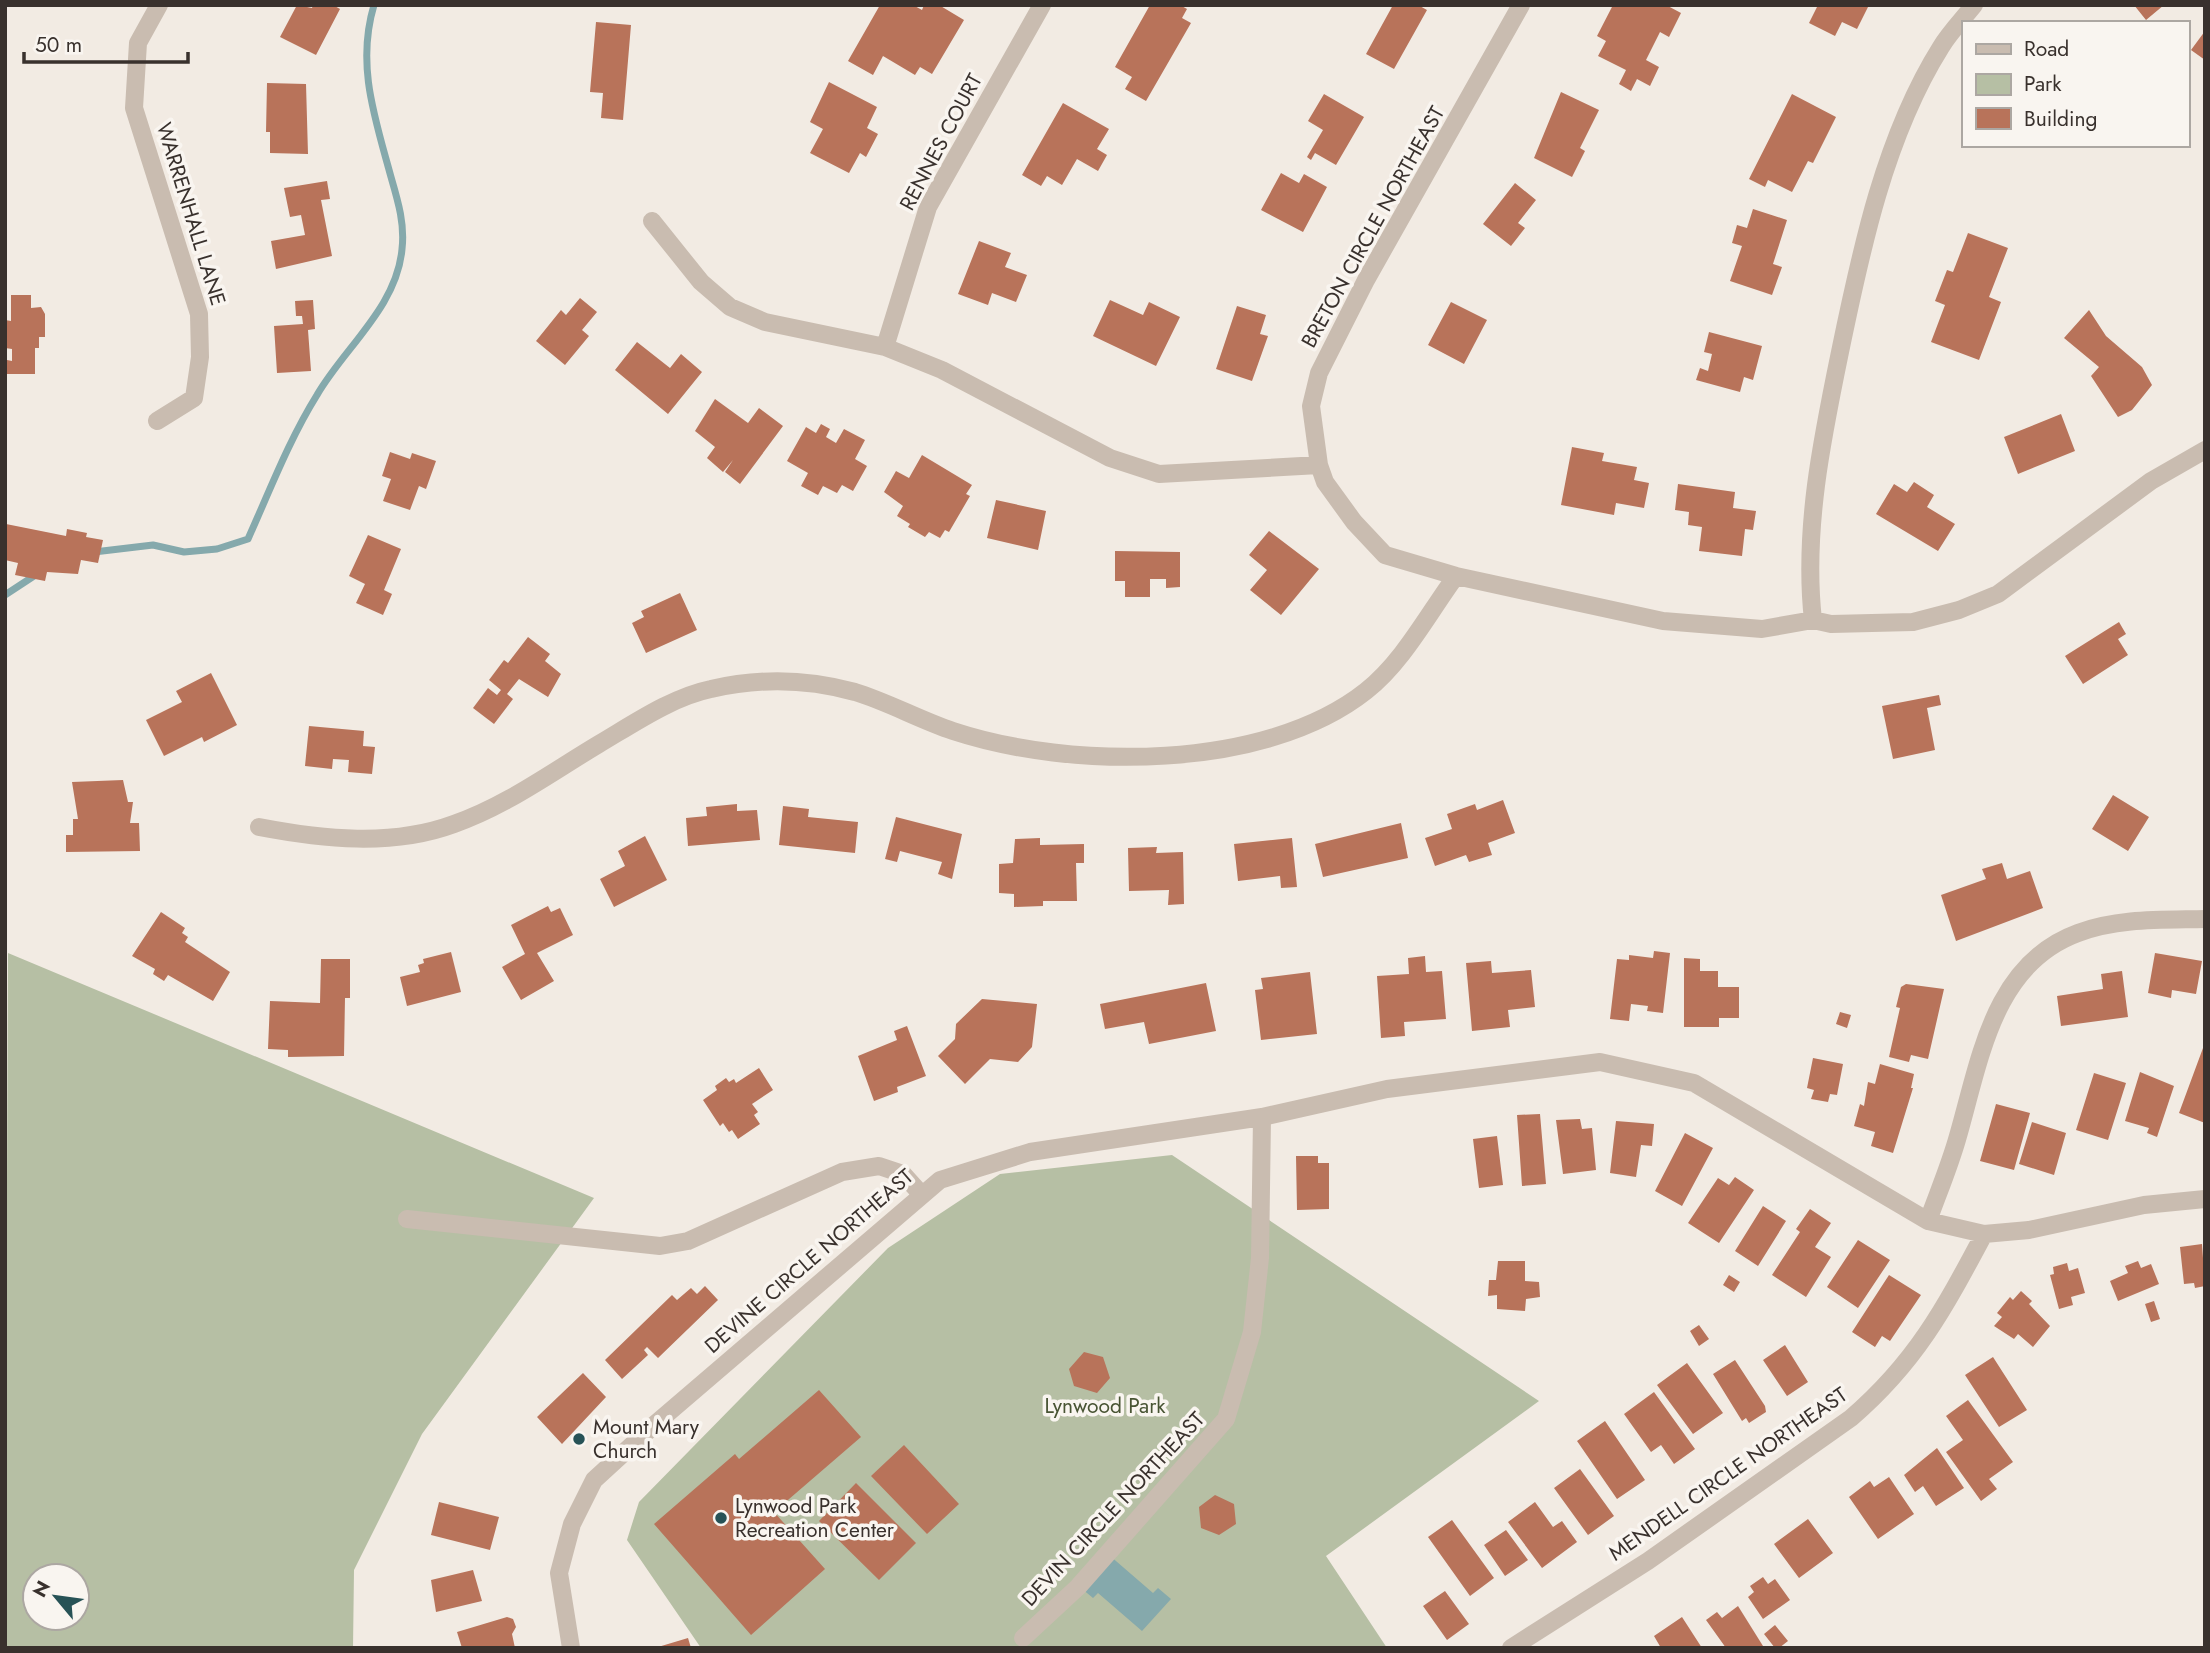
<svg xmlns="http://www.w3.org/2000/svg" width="2210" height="1653" font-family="Jost,sans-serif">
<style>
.green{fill:#b6bfa4;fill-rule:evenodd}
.water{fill:#85a9ac}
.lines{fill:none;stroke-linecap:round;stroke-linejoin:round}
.stream{stroke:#85a9ac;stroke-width:7}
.building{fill:#b8735a}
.minor{stroke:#c9bcb0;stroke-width:18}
.poi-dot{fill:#275256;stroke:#f9f5f0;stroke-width:2.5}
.labels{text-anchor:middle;stroke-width:7;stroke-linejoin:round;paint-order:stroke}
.street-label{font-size:21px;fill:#39312d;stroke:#f9f5f0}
.park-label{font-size:21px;fill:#485433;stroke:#f9f5f0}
.poi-label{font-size:21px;fill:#39312d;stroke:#f9f5f0;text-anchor:start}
</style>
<rect width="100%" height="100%" fill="#f2ebe3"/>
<path class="green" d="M8,953L594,1198L422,1434L354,1570L353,1648H5ZM35,1576H77V1618H35Z
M1172,1155L1539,1401L1326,1556L1387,1648H701L627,1540L639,1502L888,1248L1000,1174Z"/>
<path class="water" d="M1109,1555L1153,1593L1158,1588L1171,1599L1142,1631L1098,1593L1093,1598L1081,1588Z"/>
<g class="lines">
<path class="stream" d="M94,552L153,545L184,552L217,549L248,539C270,490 289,440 317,395C344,348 397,307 402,249C405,224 398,201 391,177C375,118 356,65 374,5
M5,595L37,574"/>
</g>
<path class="building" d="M297,5L312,8L313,5H333L340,9L316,55L280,37Z
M880,5H913L922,10L924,5H939L964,20L932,74L920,67L915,75L883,56L873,75L848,61Z
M1150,5H1180L1187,9L1182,18L1191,23L1146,101L1125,89L1132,77L1115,67Z
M1393,5H1418L1427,10L1394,69L1366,54Z
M1613,5H1666L1681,13L1669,37L1660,32L1646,60L1659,67L1650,86L1637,79L1631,91L1619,84L1626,70L1598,56L1606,41L1597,36Z
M1818,5H1869L1857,29L1842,22L1835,36L1809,23Z
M2134,5H2164L2146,20Z
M596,22L631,25L623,120L601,118L603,93L590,92Z
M2205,31V60L2191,50Z
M829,82L877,107L867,128L878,134L866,157L860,153L849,173L810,153L823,129L810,122Z
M267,83L306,84L308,154L270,153V132H266Z
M1561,92L1599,110L1580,148L1585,151L1572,177L1534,158Z
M1324,94L1364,117L1336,165L1315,153L1311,160L1307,157L1323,130L1308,121Z
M1792,94L1836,117L1813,163L1808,161L1792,192L1768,180L1765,187L1749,179Z
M1063,103L1109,129L1097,149L1107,155L1098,171L1077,159L1062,185L1047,176L1041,186L1022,175Z
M1281,173L1299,183L1304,174L1327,187L1303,232L1261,210Z
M327,181L330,199L321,200L332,256L276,269L271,241L305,235L301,215L290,217L284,188Z
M1515,183L1536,200L1518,223L1525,228L1511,246L1483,224Z
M1753,209L1787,220L1773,264L1782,267L1772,295L1730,281L1742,246L1732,243L1737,225L1747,228Z
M1968,233L2008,248L1989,297L2001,302L1979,360L1931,342L1945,305L1935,301L1947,270L1953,272Z
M979,241L1011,253L1005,267L1027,275L1016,302L992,293L988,305L958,294Z
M11,295H31V308L41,307L45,314V337H39V348H35V374H7V360L12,361V349L5,348V320L11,321Z
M580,298L597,312L582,330L589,336L565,365L536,341L561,310L566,315Z
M313,300L315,329L308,330L311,371L277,373L274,326L303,324L302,316H296L295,301Z
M1110,300L1143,315L1149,302L1180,317L1156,366L1093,336Z
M1451,302L1487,320L1464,364L1428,345Z
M1237,306L1266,315L1260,334L1268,336L1252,381L1216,369Z
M2089,310L2106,336L2142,367L2152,385L2132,410L2118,417L2091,376L2099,367L2064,338Z
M1709,332L1762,346L1753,380L1744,377L1740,392L1696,380L1700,368L1708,371L1712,354L1704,352Z
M637,342L670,368L681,354L702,372L668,414L615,370Z
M715,399L748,423L759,408L783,426L740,484L725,472L733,460L723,472L707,458L715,447L695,431Z
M2061,414L2075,451L2018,474L2004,437Z
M821,424L830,429L826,437L836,443L844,429L865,440L855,459L867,466L853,491L842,485L837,493L823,486L818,495L801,486L808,473L787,461L806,427L816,433Z
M1572,447L1604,453L1602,461L1637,467L1634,480L1649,483L1644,508L1616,503L1614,515L1561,505Z
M390,452L410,459L412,453L436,461L426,489L419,486L410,510L383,501L391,479L382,476Z
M922,455L972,485L966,494L970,496L949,532L945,530L940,538L929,532L925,537L908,527L910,524L897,516L903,506L884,492L896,471L909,478Z
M1914,482L1934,495L1927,507L1955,524L1938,551L1876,514L1894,484L1907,492Z
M1678,484L1735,492L1733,508L1756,511L1753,530L1745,529L1742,556L1699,551L1702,527L1688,525L1689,512L1675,510Z
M996,500L1046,511L1038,550L987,538Z
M6,524L66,536L67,529L87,533L86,537L103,540L98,563L81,560L78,574L47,572L45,581L15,575L18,563L5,560Z
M1269,531L1319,569L1281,615L1250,590L1267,570L1249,555Z
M368,535L401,549L384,590L392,594L383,615L356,603L365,584L349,576Z
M1115,551L1180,552V587L1166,588V579H1150V597H1125V581H1115Z
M680,593L697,630L646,653L632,623L644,617L641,611Z
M2119,622L2126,634L2118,639L2128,655L2083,684L2065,656Z
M528,637L550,654L545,661L561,674L548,697L519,679L507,694L513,699L494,724L473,708L488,688L497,695L501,690L489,680L504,660L508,663Z
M211,673L237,725L204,742L202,737L164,756L146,720L182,702L176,691Z
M1939,695L1941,705L1927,708L1935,750L1893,759L1882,706Z
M309,726L364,731L363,746L375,747L372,774L348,772L349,760L333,759L332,769L305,766Z
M123,780L128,802H133L130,823H139L140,851L66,852V835H73V819H78L72,782Z
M2113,795L2149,817L2128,851L2092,829Z
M1503,800L1515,833L1488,843L1492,855L1469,862L1466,855L1435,866L1425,838L1452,829L1447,814L1475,804L1477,810Z
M737,804V811L757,810L760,840L688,846L686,818L707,816L706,807Z
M783,806L809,809L808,817L858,822L855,853L779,845Z
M896,817L962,834L952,879L938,874L942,862L900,851L897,862L885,859Z
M1401,823L1408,858L1323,877L1315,844Z
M645,836L667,880L614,907L600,879L625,866L618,851Z
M1040,838V845L1084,844V863H1076L1077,901H1043V906L1014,907V894L999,893V864L1013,863L1015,839Z
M1292,838L1297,887L1281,888L1280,876L1238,881L1234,844Z
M1157,847L1156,853L1183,852L1184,904L1168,905L1169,890L1129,891L1128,848Z
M2002,863L2007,879L2030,871L2043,908L1956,941L1941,895L1986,879L1982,869Z
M548,906L551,912L560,908L573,935L537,953L554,981L521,1000L502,967L525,954L511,925Z
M161,912L185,928L182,933L188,937L185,942L230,972L213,1001L168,975L164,981L153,974L155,969L132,956Z
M1654,951L1670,953L1663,1013L1647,1011L1648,1006L1631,1004L1629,1021L1610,1019L1617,959L1629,960V955L1653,958Z
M451,952L461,992L407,1006L400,977L420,972L418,965L424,963L423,959Z
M2155,953L2202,961L2196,994L2172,990L2171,998L2148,993Z
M1425,956L1426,972L1442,971L1446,1019L1404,1022L1405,1036L1381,1038L1377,976L1409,974L1408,958Z
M1684,958L1700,959V971H1718V987H1739V1018H1719V1027H1684Z
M321,959H350V998H345L344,1056L288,1057V1050L268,1049L270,1001L320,1003Z
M1491,961L1492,973L1531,970L1535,1007L1508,1010L1510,1027L1472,1031L1466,963Z
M2122,971L2128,1017L2061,1026L2057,996L2103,989L2101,974Z
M1310,972L1317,1034L1261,1040L1255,990L1263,989L1261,978Z
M1206,983L1216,1031L1149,1044L1144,1022L1105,1029L1100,1004Z
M1906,984L1944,989L1928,1059L1911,1055L1909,1062L1889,1057L1900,1008L1896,1007L1901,987Z
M982,999L1037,1004L1032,1047L1018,1062L990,1059L965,1084L938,1056L955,1039L956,1024Z
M1840,1012L1851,1015L1847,1028L1836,1024Z
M907,1026L926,1076L897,1087L898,1092L874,1101L858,1056L897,1040L894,1031Z
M2203,1048H2205V1123L2179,1113Z
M1813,1058L1843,1064L1837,1095L1830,1094L1828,1102L1811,1099L1814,1090L1807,1088Z
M1880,1064L1914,1074L1911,1088H1913L1893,1153L1871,1146L1875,1132L1854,1126L1860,1104L1864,1106L1868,1082L1875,1084Z
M759,1068L773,1090L752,1104L758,1112L754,1115L760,1124L738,1139L732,1130L729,1132L723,1123L720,1126L703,1100L717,1090L715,1086L726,1078L729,1082L734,1079L736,1083Z
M2140,1072L2174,1086L2157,1137L2147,1133L2149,1128L2125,1121Z
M2094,1073L2126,1083L2108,1140L2076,1130Z
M1996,1104L2030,1113L2014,1170L1980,1161Z
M1540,1114L1546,1184L1522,1186L1517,1115Z
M1580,1119L1582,1129L1592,1128L1596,1170L1563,1174L1556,1120Z
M1616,1121L1654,1124L1652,1146L1641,1145L1636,1177L1610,1173Z
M2032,1122L2066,1133L2054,1175L2019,1164Z
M1685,1133L1713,1148L1682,1206L1655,1191Z
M1497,1136L1503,1185L1479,1188L1473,1139Z
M1296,1156H1318V1163H1329V1209L1297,1210Z
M1735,1177L1754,1190L1719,1243L1688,1223L1718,1178L1729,1185Z
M1763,1206L1786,1221L1758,1266L1735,1251Z
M1810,1209L1831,1223L1815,1247L1831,1257L1806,1297L1772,1275L1800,1232L1796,1229Z
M1858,1240L1890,1260L1858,1308L1827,1287Z
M2202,1244L2205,1286L2195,1288L2194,1283L2184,1284L2180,1247Z
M1498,1261H1525V1281L1539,1282L1540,1297L1526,1299L1525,1311L1497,1309V1295L1488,1296L1489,1280H1496Z
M2138,1261L2141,1268L2151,1264L2159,1284L2118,1301L2110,1281L2128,1273L2125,1266Z
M2067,1263L2069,1271L2078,1268L2085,1293L2071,1297L2073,1305L2059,1309L2050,1275L2054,1274L2053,1267Z
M1729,1275L1740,1282L1734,1292L1723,1285Z
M1889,1275L1921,1295L1890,1341L1882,1336L1875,1347L1852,1332Z
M705,1286L718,1300L658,1358L647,1347L644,1350L648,1355L622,1379L605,1360L672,1295L677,1300L691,1288L697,1294Z
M2021,1291L2032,1301L2029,1304L2050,1326L2033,1347L2018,1334L2014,1339L1994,1326L2002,1317L1997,1313L2010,1297L2013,1300Z
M2154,1301L2160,1319L2151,1322L2145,1304Z
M1699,1325L1709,1339L1699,1346L1690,1331Z
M1785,1345L1808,1382L1787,1396L1763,1360Z
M1084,1352L1103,1357L1110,1378L1097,1393L1074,1386L1069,1369Z
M1993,1357L2027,1410L1999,1427L1965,1375Z
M1735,1360L1765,1406L1766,1412L1749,1423L1746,1418L1742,1421L1713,1374Z
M1687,1363L1723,1413L1693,1434L1657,1385Z
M583,1373L606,1397L562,1444L537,1417Z
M819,1390L861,1437L774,1512L825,1569L751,1635L654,1524L735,1454L739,1459Z
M1654,1392L1695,1449L1674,1464L1661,1445L1651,1452L1624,1414Z
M1968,1400L2013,1462L1989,1479L1997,1489L1981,1501L1946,1452L1963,1440L1946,1416Z
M1605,1421L1645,1480L1617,1499L1577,1441Z
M904,1445L959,1504L927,1534L871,1476Z
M1937,1448L1964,1488L1936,1506L1923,1486L1915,1492L1904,1475Z
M1580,1469L1614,1516L1588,1535L1554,1488Z
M1889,1477L1914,1514L1878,1539L1849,1497L1870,1481L1874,1487Z
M856,1483L916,1543L879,1580L819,1521Z
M1215,1495L1234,1504L1236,1524L1219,1535L1201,1528L1199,1507Z
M439,1502L499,1517L490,1550L431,1535Z
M1535,1502L1553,1527L1562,1521L1577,1542L1542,1568L1508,1522Z
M1808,1519L1833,1553L1799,1578L1774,1544Z
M1452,1520L1494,1578L1470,1596L1428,1537Z
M1506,1530L1528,1560L1505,1576L1484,1545Z
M473,1570L482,1601L436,1612L431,1580Z
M1763,1577L1768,1584L1775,1579L1790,1600L1763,1619L1748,1597L1754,1592L1750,1586Z
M1445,1591L1469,1624L1447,1640L1423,1606Z
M1738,1606L1763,1646L1760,1648H1726L1706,1620L1717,1612L1722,1618Z
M507,1617L513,1619L516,1627L512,1634L515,1648H462L457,1632Z
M1682,1617L1702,1648H1661L1654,1636Z
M1775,1625L1788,1641L1779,1648H1775L1764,1634Z
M688,1638L691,1648H658V1647Z"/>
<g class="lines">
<path class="minor" d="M1521,5L1366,280L1319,373L1311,406L1319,465L1325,482L1354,522L1385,555L1456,576L1663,621L1762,629L1813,620L1831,624L1913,622L1959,610L1998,594L2151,481L2205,450
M652,221L701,282L730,307L765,322L885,347L942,370L1110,458L1159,474L1319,465
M885,347L928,207L1042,5
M157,421L194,398L200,357L199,314L134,108L138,43L159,5
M1813,620C1803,531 1822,439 1840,352C1861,250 1885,136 1941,47C1950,32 1963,19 1974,5
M259,827C322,839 392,847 454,824C506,806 552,772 599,744C633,724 672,697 711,689C758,678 808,679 855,692C888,702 920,720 953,731C1071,770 1265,771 1366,691C1403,662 1428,614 1456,576
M407,1219L660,1246L688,1241L842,1172L879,1166L903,1174L921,1194
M1928,1221C1938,1193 1950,1165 1958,1136C1980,1060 1993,964 2078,933C2118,918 2162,920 2205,919
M1023,1638L1078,1587L1226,1419L1252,1332L1260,1258L1262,1117
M571,1648L559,1573L572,1524L594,1480L654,1425L940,1180L1030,1152L1262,1117L1387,1089L1600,1062L1694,1083L1928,1221L1984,1234L2029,1230L2144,1205L2205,1199
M1511,1648L1648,1561L1851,1418C1916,1362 1944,1309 1984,1234"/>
</g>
<g class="poi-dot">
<circle cx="579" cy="1439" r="7"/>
<circle cx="721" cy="1518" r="7"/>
</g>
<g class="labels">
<g class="street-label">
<text transform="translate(941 142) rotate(-62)" y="7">RENNES COURT</text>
<text transform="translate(191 214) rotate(73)" y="7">WARRENHALL LANE</text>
<text transform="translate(1373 227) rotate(-61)" y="7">BRETON CIRCLE NORTHEAST</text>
<text transform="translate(809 1261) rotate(-41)" y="7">DEVINE CIRCLE NORTHEAST</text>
<text transform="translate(1728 1474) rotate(-35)" y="7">MENDELL CIRCLE NORTHEAST</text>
<text transform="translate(1113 1509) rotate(-47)" y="7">DEVIN CIRCLE NORTHEAST</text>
</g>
<g class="park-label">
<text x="1105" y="1413">Lynwood Park</text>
</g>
<g class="poi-label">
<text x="593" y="1434">Mount Mary<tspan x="593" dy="24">Church</tspan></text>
<text x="735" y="1513">Lynwood Park<tspan x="735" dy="24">Recreation Center</tspan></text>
</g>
</g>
<rect width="2210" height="1653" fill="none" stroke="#39312d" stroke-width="14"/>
<rect x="1962" y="21" width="228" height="126" fill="#f9f5f0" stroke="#aca7a2" stroke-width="2"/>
<rect x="1976" y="44" width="35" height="10" fill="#c9bcb0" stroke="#aca7a2" stroke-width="2"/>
<text x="2024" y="56" font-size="21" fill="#39312d">Road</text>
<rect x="1976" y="74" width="35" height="21" fill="#b6bfa4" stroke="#aca7a2" stroke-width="2"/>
<text x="2024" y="91" font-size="21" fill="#39312d">Park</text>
<rect x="1976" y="108" width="35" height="21" fill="#b8735a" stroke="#aca7a2" stroke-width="2"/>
<text x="2024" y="126" font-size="21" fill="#39312d">Building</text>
<g transform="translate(56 1597) rotate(299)"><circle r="33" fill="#f9f5f0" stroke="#aca7a2" stroke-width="2"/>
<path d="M0-5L12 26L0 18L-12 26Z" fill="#275256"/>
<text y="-10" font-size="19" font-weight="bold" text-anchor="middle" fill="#39312d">N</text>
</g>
<path d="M24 52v10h164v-10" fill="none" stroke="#39312d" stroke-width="3.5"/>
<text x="35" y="52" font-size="21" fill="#39312d" stroke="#f9f5f0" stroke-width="5" paint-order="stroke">50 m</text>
</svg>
